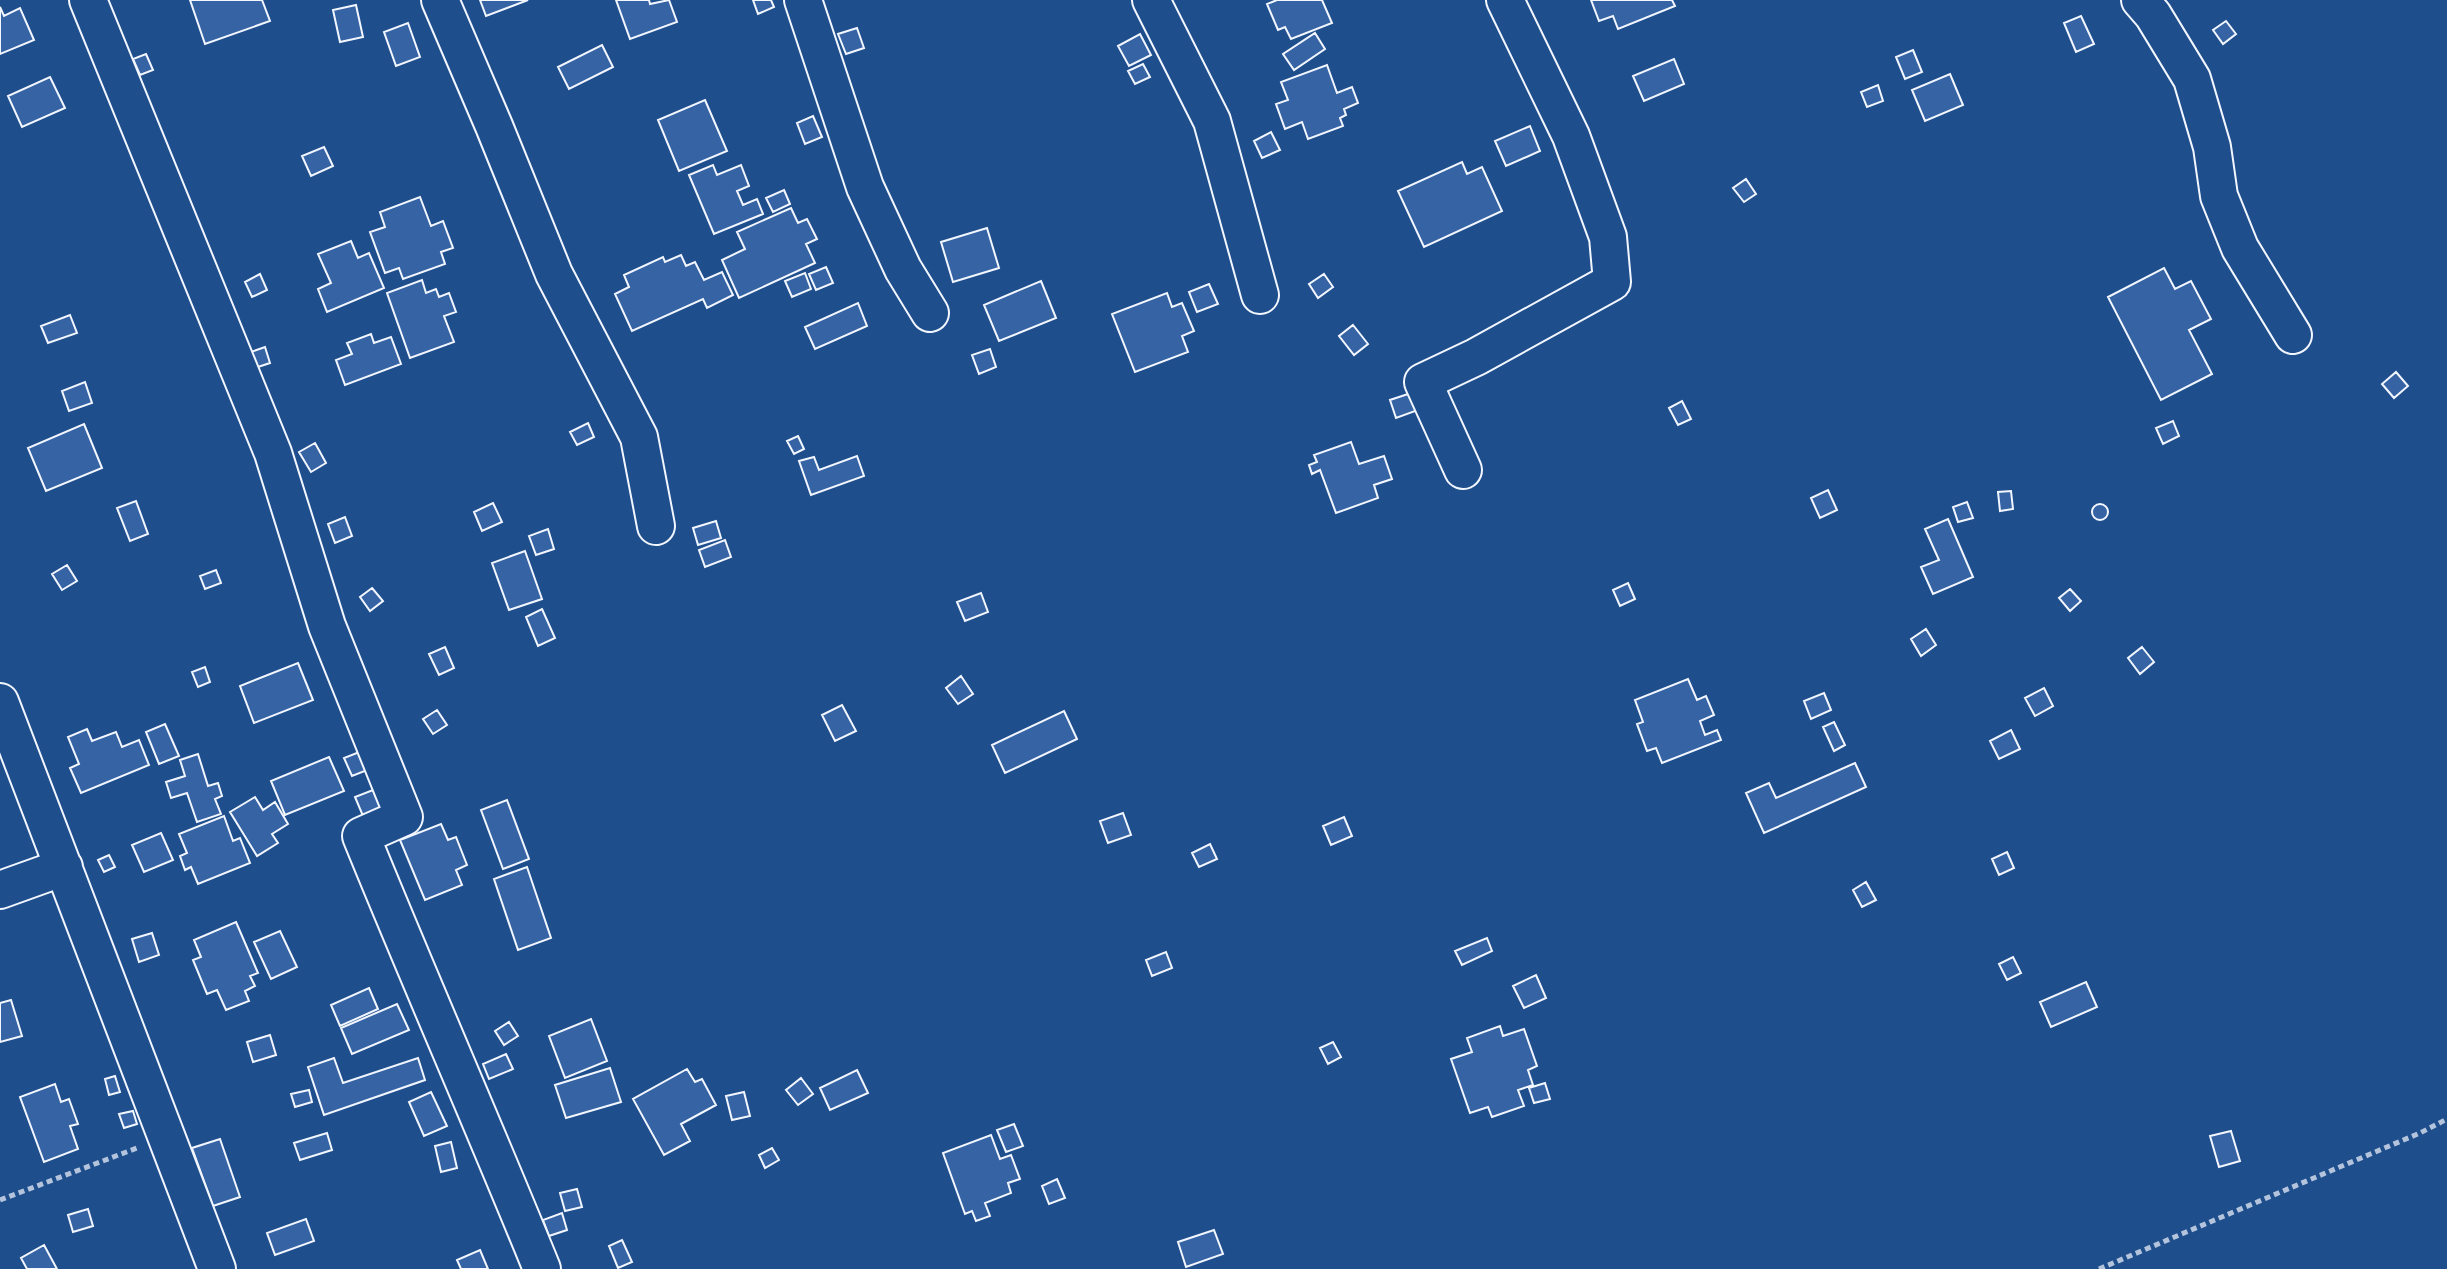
<svg xmlns="http://www.w3.org/2000/svg" width="2447" height="1269" font-family="'Titillium Web',sans-serif">
<style>
.building{fill:#3563a3;stroke:#f2f6ff;stroke-width:2}
.lines{fill:none;stroke-linecap:round;stroke-linejoin:round}
.minor-casing{stroke:#f2f6ff;stroke-width:40}
.path{stroke:#b3c4dc;stroke-width:5;stroke-dasharray:6 4;stroke-linecap:butt}
.minor{stroke:#1f4e8c;stroke-width:36}
</style>
<rect width="100%" height="100%" fill="#1f4e8c"/>
<path class="building" d="M190,0H262L270,21L205,44Z
M480,0H528L486,16Z
M616,0H649L650,4L669,0L677,22L630,39Z
M753,0H771L774,7L758,14Z
M1277,0H1322L1332,23L1291,39L1285,27L1278,30L1267,4Z
M1591,0H1672L1675,6L1618,29L1613,16L1599,21Z
M356,5L363,37L340,42L333,10Z
M0,7L4,16L20,8L34,40L0,54Z
M2081,16L2094,44L2076,52L2064,23Z
M2226,21L2236,34L2223,44L2213,30Z
M408,23L420,57L396,66L384,32Z
M857,28L864,48L846,54L838,34Z
M1315,33L1325,49L1294,70L1283,54Z
M1140,34L1151,55L1129,66L1118,46Z
M602,45L613,67L569,89L558,67Z
M1913,50L1922,72L1905,79L1896,57Z
M146,54L153,70L140,75L133,59Z
M1674,59L1684,84L1644,101L1633,76Z
M1143,64L1150,77L1135,84L1128,71Z
M1327,65L1337,93L1352,87L1358,103L1344,109L1346,115L1340,118L1343,126L1308,139L1302,122L1285,129L1276,104L1288,100L1281,82Z
M1950,74L1963,105L1925,121L1912,90Z
M50,77L65,108L22,127L8,96Z
M1878,85L1883,101L1867,107L1861,92Z
M705,100L727,151L679,171L658,120Z
M813,116L822,137L805,144L797,123Z
M1530,126L1540,151L1506,166L1495,141Z
M1271,132L1280,150L1262,158L1254,141Z
M324,147L333,166L311,176L302,156Z
M1462,162L1467,174L1482,167L1502,211L1424,247L1398,191Z
M713,165L717,175L741,165L749,186L737,191L743,205L757,199L763,214L714,234L689,175Z
M1746,179L1756,194L1744,202L1733,188Z
M784,190L790,204L773,212L766,198Z
M420,197L431,226L443,221L453,248L441,252L445,264L403,279L399,268L385,273L370,232L385,227L380,212Z
M791,208L798,223L807,219L817,239L806,244L815,263L739,298L722,260L745,249L737,232Z
M987,228L999,268L953,282L941,242Z
M351,241L358,258L369,253L384,288L327,312L318,289L331,283L318,254Z
M681,255L686,266L695,262L704,280L722,272L733,295L707,308L703,299L632,331L615,294L629,287L624,275L663,257L665,262Z
M826,267L833,283L816,290L809,274Z
M2164,268L2175,289L2191,281L2211,319L2189,330L2212,374L2161,400L2108,297Z
M805,273L811,289L792,297L785,281Z
M260,274L267,290L252,297L245,282Z
M1324,274L1333,287L1318,298L1309,284Z
M422,280L426,293L436,289L439,297L449,293L456,312L444,316L454,342L410,358L387,293Z
M1041,281L1056,318L999,341L984,305Z
M1209,284L1218,304L1197,312L1189,292Z
M1167,293L1172,307L1182,303L1194,331L1182,336L1188,352L1135,372L1112,314Z
M858,303L867,326L815,349L805,327Z
M70,315L77,333L48,343L41,326Z
M1353,325L1368,344L1354,355L1339,336Z
M371,334L374,343L391,337L401,364L345,385L336,360L352,354L347,343Z
M265,347L270,363L255,368L251,352Z
M990,349L996,367L979,374L972,355Z
M2396,372L2408,386L2394,398L2382,384Z
M85,382L92,403L69,411L62,391Z
M1411,393L1418,410L1396,418L1390,400Z
M1682,401L1691,419L1678,425L1669,408Z
M2173,421L2179,436L2163,444L2156,428Z
M588,423L594,437L577,445L570,432Z
M84,424L102,468L46,491L28,448Z
M798,436L804,449L794,454L787,441Z
M1351,442L1359,464L1384,456L1392,479L1374,485L1378,498L1336,513L1320,470L1312,474L1309,465L1317,462L1314,455Z
M315,443L326,463L311,472L299,452Z
M857,456L864,476L811,495L799,461L814,457L819,470Z
M1828,490L1837,510L1820,518L1811,498Z
M2011,491L2013,509L2000,511L1998,492Z
M136,501L148,534L130,541L117,508Z
M1967,502L1973,518L1958,522L1953,507Z
M493,503L502,522L482,531L474,512Z
M2092 512a8 8 0 1 1 16 0a8 8 0 1 1-16 0Z
M345,517L352,536L335,543L328,524Z
M1948,519L1973,577L1933,594L1921,567L1939,560L1925,529Z
M716,521L721,538L698,545L693,528Z
M548,529L554,549L536,555L529,536Z
M725,540L731,557L705,567L699,550Z
M525,551L542,599L509,610L492,563Z
M67,565L77,581L62,590L52,574Z
M216,570L221,583L205,589L200,576Z
M1628,583L1635,599L1620,606L1613,590Z
M372,588L383,601L370,611L360,597Z
M2070,589L2081,601L2070,611L2059,598Z
M981,593L988,612L965,621L957,602Z
M542,609L555,638L538,646L526,617Z
M1926,629L1936,645L1921,656L1911,639Z
M445,647L454,668L439,675L429,654Z
M2142,647L2154,662L2140,674L2128,658Z
M298,663L313,700L254,723L240,686Z
M205,667L210,682L198,687L192,672Z
M961,676L973,694L958,704L946,688Z
M1688,679L1697,700L1706,696L1714,715L1700,721L1705,735L1717,730L1721,740L1662,763L1656,748L1647,751L1637,724L1643,722L1635,700Z
M2044,688L2053,706L2035,716L2025,698Z
M1824,693L1831,710L1811,719L1804,701Z
M842,705L856,731L835,741L822,715Z
M437,710L447,725L433,734L423,719Z
M1064,711L1077,739L1005,773L992,745Z
M1834,722L1845,745L1834,751L1823,727Z
M165,724L179,756L159,764L146,732Z
M87,729L92,741L116,732L122,747L139,740L149,765L81,793L70,768L79,764L68,737Z
M2011,730L2020,749L1999,759L1990,741Z
M367,749L375,767L352,776L344,758Z
M198,754L208,786L218,783L222,796L215,799L221,814L197,822L187,793L171,798L166,782L185,776L180,760Z
M329,757L344,791L285,815L271,781Z
M1855,763L1866,787L1764,833L1746,793L1769,783L1776,798Z
M373,790L381,808L363,816L355,797Z
M255,797L263,810L275,802L288,824L272,834L278,843L257,856L230,812Z
M507,800L529,859L503,869L481,810Z
M1123,813L1131,835L1108,843L1100,821Z
M224,816L233,841L240,838L250,863L198,884L191,867L185,870L180,856L187,853L179,834Z
M1344,817L1352,836L1331,845L1323,826Z
M441,824L448,840L456,837L467,865L456,870L462,885L425,900L400,840Z
M161,833L173,860L144,872L132,845Z
M1210,844L1217,859L1199,867L1192,853Z
M2007,852L2014,868L1999,875L1992,859Z
M109,855L115,867L104,872L98,860Z
M527,867L551,938L518,950L494,879Z
M1866,882L1876,900L1862,907L1853,890Z
M236,922L258,973L250,976L255,986L245,991L249,1001L226,1010L217,990L207,994L193,960L201,957L194,940Z
M280,931L297,967L271,979L254,942Z
M152,933L159,955L139,962L132,939Z
M1487,938L1492,951L1462,965L1455,951Z
M1166,952L1172,968L1152,976L1146,960Z
M2013,957L2021,973L2007,980L1999,964Z
M1536,975L1546,998L1524,1008L1513,986Z
M2086,982L2097,1007L2051,1027L2040,1002Z
M369,988L378,1009L340,1026L331,1005Z
M11,1000L22,1036L0,1042V1003Z
M397,1004L409,1030L352,1054L341,1028Z
M591,1019L607,1061L565,1078L549,1036Z
M509,1022L518,1036L504,1045L495,1031Z
M1500,1026L1503,1036L1524,1029L1537,1066L1528,1070L1533,1085L1518,1090L1524,1106L1492,1117L1488,1107L1470,1113L1451,1059L1472,1052L1467,1038Z
M270,1035L276,1055L253,1062L247,1042Z
M1333,1042L1341,1057L1328,1064L1320,1048Z
M506,1054L513,1069L489,1079L483,1064Z
M334,1058L343,1083L418,1058L425,1080L324,1115L308,1067Z
M610,1068L621,1102L566,1118L555,1085Z
M687,1069L695,1082L702,1079L716,1105L681,1124L690,1141L664,1155L633,1099Z
M857,1070L868,1093L830,1110L820,1088Z
M115,1076L120,1092L109,1095L105,1079Z
M801,1078L813,1094L798,1105L786,1090Z
M1545,1083L1550,1099L1534,1103L1529,1088Z
M55,1084L61,1102L69,1099L78,1124L70,1126L78,1149L44,1162L20,1097Z
M309,1090L312,1102L295,1107L291,1094Z
M431,1092L447,1126L424,1136L409,1102Z
M744,1092L750,1116L732,1120L726,1096Z
M133,1111L137,1124L124,1128L119,1114Z
M1014,1124L1023,1146L1006,1152L997,1130Z
M2231,1131L2240,1161L2219,1167L2210,1136Z
M327,1133L332,1150L300,1160L294,1143Z
M991,1135L1000,1159L1011,1155L1020,1179L1008,1183L1011,1193L985,1203L990,1216L976,1221L972,1211L965,1214L943,1153Z
M220,1139L240,1197L213,1206L192,1148Z
M451,1142L457,1168L441,1172L435,1146Z
M772,1148L779,1160L765,1168L759,1155Z
M1057,1179L1065,1198L1049,1204L1042,1186Z
M577,1189L582,1207L565,1211L560,1193Z
M88,1209L93,1226L73,1232L68,1215Z
M562,1213L567,1230L549,1236L543,1220Z
M306,1219L314,1241L275,1255L267,1233Z
M1214,1230L1223,1254L1186,1267L1178,1242Z
M622,1240L632,1262L618,1268L609,1246Z
M44,1245L57,1269H27L21,1258Z
M480,1250L488,1269H461L457,1260Z"/>
<g class="lines">
<g class="minor-casing">
<path id="minor" d="M88,0L273,453L327,626L404,817L361,836C420,981 483,1124 542,1269
M440,0L494,126L554,274L639,437L656,526
M803,0L865,187L903,269L930,313
M1151,0L1212,121L1260,295
M2140,0L2153,15L2192,79L2212,147L2219,196L2240,248L2293,335
M1463,470L1423,382L1476,357L1612,282L1608,237L1571,136L1505,0
M0,702L217,1269
M0,890L64,867"/>
</g>
<path class="path" d="M0,1200L137,1148
M2099,1269L2420,1133L2447,1119"/>
<use href="#minor" class="minor"/>
</g>
</svg>
